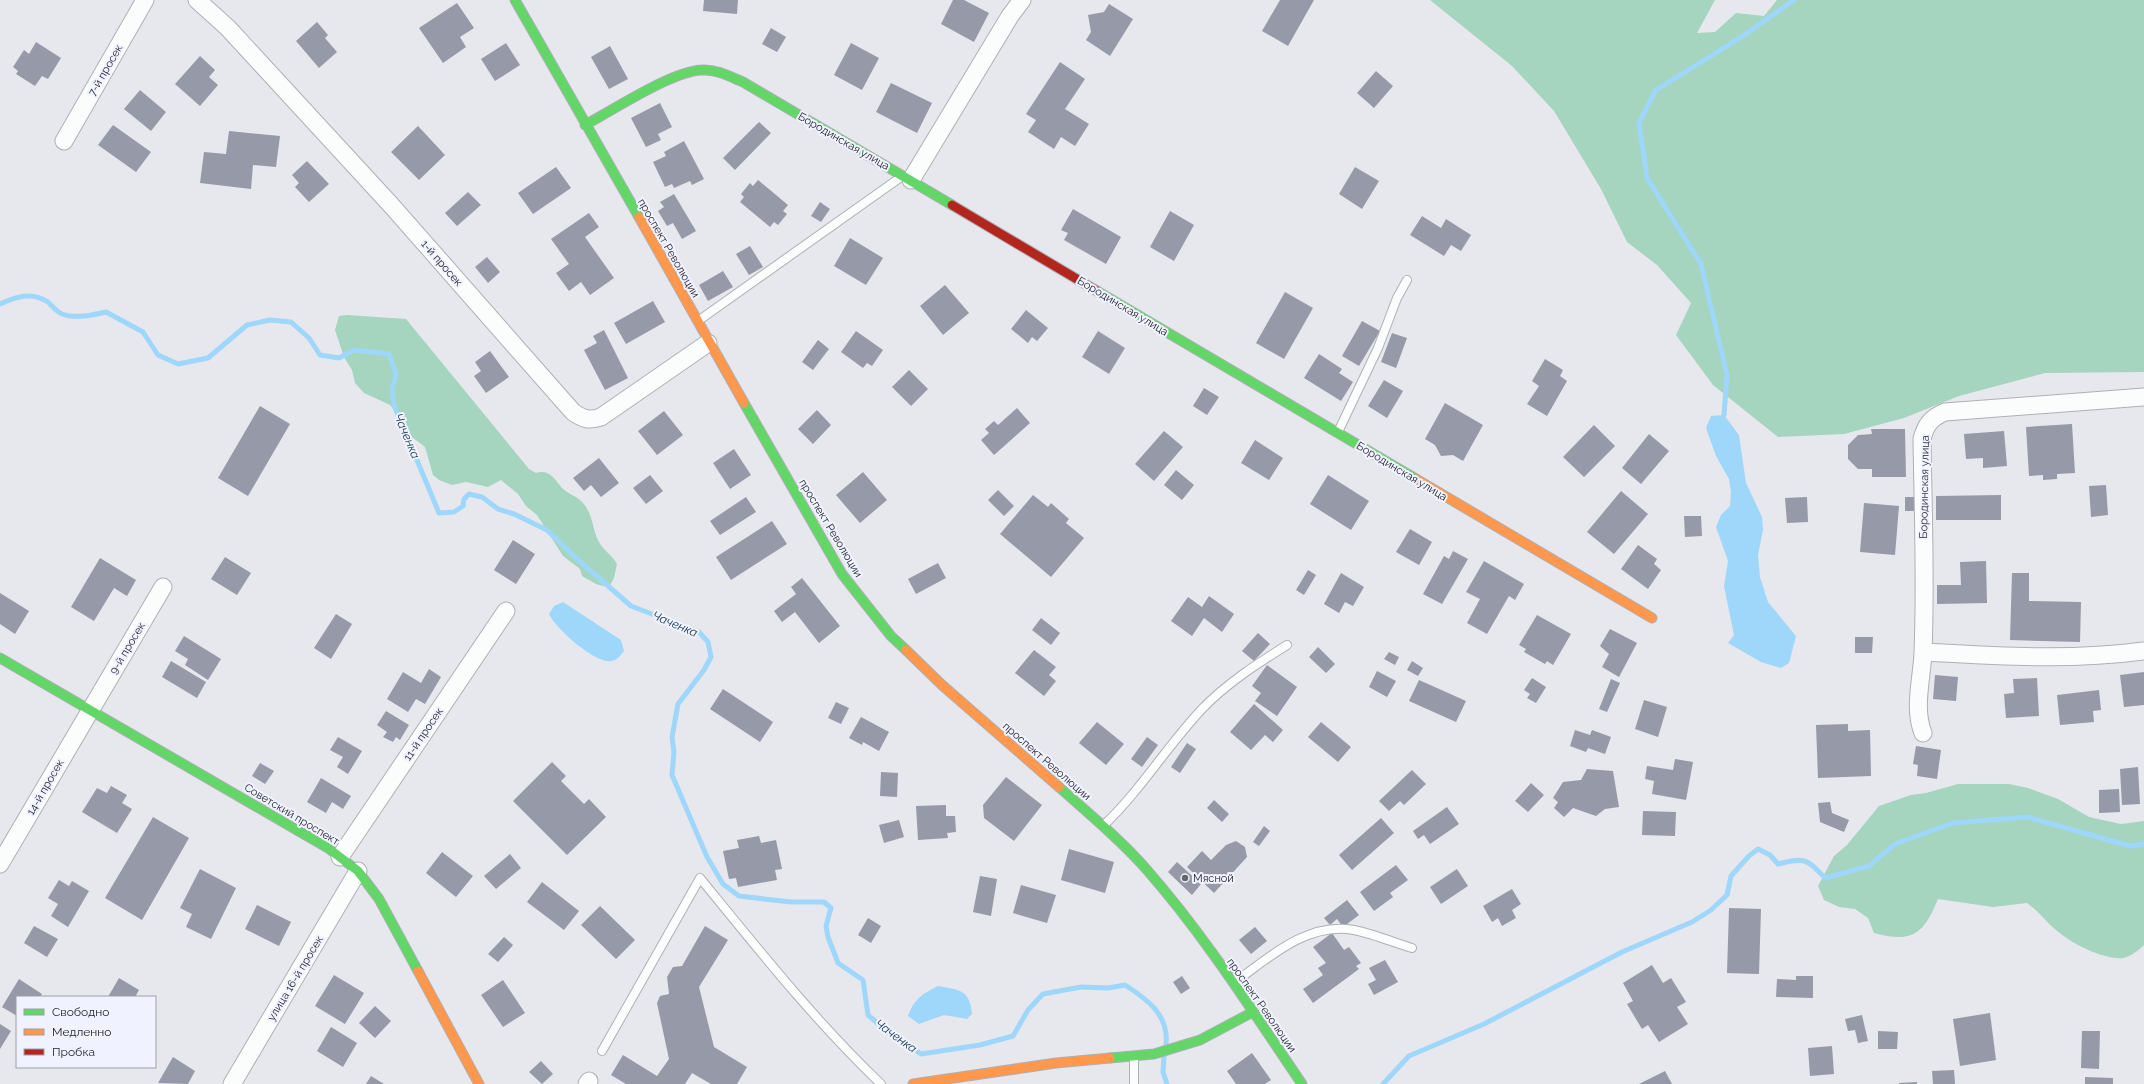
<svg xmlns="http://www.w3.org/2000/svg" width="2144" height="1084" font-family="Raleway,sans-serif">
<style>
.forest{fill:#a5d4bf}
.water{fill:#9ed7fa}
.lines{fill:none;stroke-linecap:round;stroke-linejoin:round}
.stream{stroke:#9ed7fa;stroke-width:5}
.building{fill:#9699a7}
.lane-casing{stroke:#aeb0b4;stroke-width:10}
.street-casing{stroke:#aeb0b4;stroke-width:19}
.fast-casing{stroke:#aeb0b4;stroke-width:11}
.slow-casing{stroke:#aeb0b4;stroke-width:11}
.jam-casing{stroke:#aeb0b4;stroke-width:11}
.lane{stroke:#fbfcfc;stroke-width:8}
.street{stroke:#fbfcfc;stroke-width:17}
.fast{stroke:#63d668;stroke-width:9}
.slow{stroke:#ff974d;stroke-width:9}
.jam{stroke:#b3261e;stroke-width:9}
.poi-dot{fill:#65666b;stroke:#f0f3ff;stroke-width:1.5}
.labels{text-anchor:middle;stroke-width:4;stroke-linejoin:round;paint-order:stroke}
.street-label{font-size:11px;fill:#1f2025;stroke:#f0f3ff}
.poi-label{font-size:11px;fill:#1f2025;stroke:#f0f3ff;text-anchor:start}
.water-label{font-size:12px;font-style:italic;fill:#123649;stroke:#f0f3ff}
</style>
<rect width="100%" height="100%" fill="#e6e8ee"/>
<path class="forest" d="M1430,0H1715L1697,33L1715,32L1736,13L1764,16L1777,0H2144V372L2045,373L1959,396L1904,418L1844,434L1778,437L1713,385L1676,335L1691,303L1657,265L1627,242L1601,189L1554,111L1512,66Z
M347,315L406,319L529,469L536,473C550,469 554,479 562,488C568,494 577,496 583,503C594,516 592,530 599,542C604,551 612,555 617,564L614,578L610,585L603,586L596,584L582,576L580,569L563,556L537,515L526,506L518,494L501,480L488,487L466,482L452,485L439,480L433,475L425,447L408,434L394,410L390,405L364,393L355,383L352,370L344,357L335,330L339,316Z
M1958,784H2009L2028,788L2058,799L2089,817L2121,824L2144,821V945C2139,950 2130,957 2123,958C2105,960 2075,945 2061,934C2048,925 2040,912 2027,903L1993,907L1938,899C1924,933 1913,944 1874,933L1868,918L1855,909L1839,907L1824,900L1818,886L1834,856L1847,845L1879,806L1911,795L1926,793Z"/>
<path class="water" d="M1724,415L1739,435L1746,483L1762,517L1763,530L1758,555L1760,577L1768,602L1796,636L1789,663L1781,668L1761,662L1728,643L1734,635L1724,586L1728,561L1716,527L1721,515L1730,506L1731,492L1729,479L1716,456L1706,428L1711,416Z
M563,602L621,640L624,651C621,655 617,660 612,661C596,665 555,628 549,614L554,606Z
M938,986C959,990 970,989 972,1014L967,1019L944,1015L919,1024L908,1016C913,1000 923,993 938,986Z"/>
<g class="lines">
<path class="stream" d="M0,304C15,297 32,291 48,302C52,306 57,312 62,314C75,319 93,315 106,312L143,332L158,355L178,364L208,358L247,325L270,320L291,322L309,338L320,355L339,358L354,350L389,354L396,374L392,390L394,405L439,513L454,512L463,506L464,499L469,494L482,497L498,509L514,514L547,530L576,558L631,606L699,632L708,642L711,657L704,670L678,704L672,737L674,752L672,775L707,857L723,884L739,896L791,902H824L831,908L826,926L828,937L838,963L863,980L868,1015L889,1033L921,1054L980,1045L1013,1036L1028,1010L1043,994L1081,987L1108,988L1125,985C1147,999 1169,1015 1166,1044
M1724,415L1727,375L1701,264L1647,178L1639,123L1656,90L1743,36L1794,0
M1164,1056L1163,1072L1167,1084
M1383,1084L1409,1056L1484,1024L1622,952L1692,922L1711,910L1727,895L1731,876L1749,856L1758,849L1770,855L1778,864C1805,857 1807,859 1825,878L1869,866L1895,844L1953,823L2027,817L2130,846L2144,844"/>
</g>
<path class="building" d="M704,0H738L737,14L703,11Z
M953,0H964L989,13L974,42L941,24Z
M1280,0H1314L1288,46L1262,31Z
M457,3L474,28L460,37L466,47L443,63L419,28Z
M1109,4L1133,19L1110,56L1086,40L1091,32L1088,15L1104,12Z
M317,22L328,35L325,38L337,52L319,68L296,41Z
M771,28L786,37L777,52L762,44Z
M36,42L61,58L48,79L42,76L35,86L16,74L18,71L13,67L24,50L29,54Z
M506,43L520,65L495,81L481,59Z
M851,43L879,58L862,90L834,75Z
M610,46L628,79L609,89L591,57Z
M200,56L215,70L209,77L218,85L200,106L175,84Z
M1060,62L1085,79L1065,109L1089,124L1075,146L1061,137L1054,149L1028,132L1036,120L1026,114Z
M1376,71L1393,86L1374,108L1357,93Z
M891,83L932,103L917,133L876,112Z
M140,90L166,112L151,131L124,109Z
M660,103L672,127L658,134L661,140L646,147L631,118Z
M759,122L771,133L735,170L723,158Z
M113,125L151,152L136,172L98,145Z
M418,126L445,155L419,180L391,152Z
M229,131L280,136L276,167L253,165L251,189L200,183L204,152L226,154Z
M684,141L704,179L692,185L690,181L674,188L672,184L665,187L653,162L666,156L664,152Z
M307,161L329,184L309,202L295,187L299,183L292,175Z
M556,167L571,188L533,214L518,193Z
M1355,167L1379,181L1362,209L1339,194Z
M758,180L788,205L783,211L787,214L778,225L774,222L770,227L740,202L744,197L741,194L750,183L753,186Z
M468,192L481,205L457,226L445,213Z
M674,194L696,231L682,239L673,223L667,226L658,211L664,207L660,202Z
M820,202L830,209L821,222L811,216Z
M1073,209L1121,237L1106,264L1064,240L1068,233L1061,230Z
M1170,211L1194,225L1174,261L1150,247Z
M589,213L599,227L585,237L614,278L590,295L581,282L569,291L556,273L569,264L551,239Z
M1422,216L1441,228L1446,219L1471,235L1461,251L1451,245L1444,256L1410,235Z
M850,238L883,258L866,285L834,266Z
M750,246L763,267L749,275L736,254Z
M487,257L500,272L488,283L475,267Z
M723,271L733,287L708,301L699,285Z
M945,285L969,313L943,335L920,306Z
M1285,292L1313,308L1284,359L1256,343Z
M653,301L665,322L626,344L614,323Z
M1026,310L1048,328L1037,341L1032,337L1028,343L1011,329Z
M1362,321L1380,331L1359,366L1342,356Z
M604,330L628,378L605,390L584,350L597,343L593,336Z
M856,331L883,350L872,366L867,363L863,368L841,352Z
M1098,331L1125,348L1109,374L1082,357Z
M1392,333L1407,338L1396,368L1381,362Z
M818,340L829,349L813,370L802,362Z
M490,351L509,377L486,393L474,376L481,371L475,362Z
M1319,354L1342,369L1339,373L1353,382L1341,401L1304,378Z
M1545,359L1563,370L1560,376L1567,381L1547,416L1527,404L1539,386L1532,381Z
M909,370L928,389L911,406L892,387Z
M1384,380L1403,391L1387,418L1368,406Z
M1204,388L1219,397L1207,415L1193,406Z
M1445,403L1483,425L1463,461L1453,455L1441,456L1435,445L1425,439Z
M260,406L290,424L248,496L218,478Z
M1017,408L1030,423L994,455L981,440L989,433L985,429L994,421L998,425Z
M817,410L831,425L813,444L798,429Z
M664,411L683,435L657,455L638,431Z
M2072,424L2075,473L2057,474V479L2043,480V475L2029,476L2026,427Z
M1594,425L1615,446L1584,477L1563,457Z
M1871,429H1905L1906,477H1872V469H1858L1848,459V445L1858,435L1872,434Z
M1164,431L1183,447L1154,481L1135,464Z
M2004,431L2007,466L1983,468V458L1966,459L1964,434Z
M1649,434L1669,451L1641,484L1622,468Z
M1255,440L1283,458L1269,480L1241,463Z
M734,449L751,475L730,489L713,463Z
M599,458L619,483L601,497L591,485L584,491L573,478Z
M1176,470L1194,485L1182,500L1164,485Z
M863,472L887,500L860,523L836,495Z
M650,475L663,491L646,504L633,488Z
M1328,475L1369,501L1351,530L1310,504Z
M2106,485L2108,515L2091,517L2089,486Z
M998,490L1014,506L1004,516L988,500Z
M1621,491L1648,514L1614,554L1587,532Z
M1033,495L1048,507L1051,503L1069,519L1066,523L1084,538L1051,577L1000,534Z
M2001,495V520H1936V496Z
M746,497L756,512L720,535L710,521Z
M1807,497L1808,522L1787,523L1785,498Z
M1905,497H1914V511H1905Z
M1864,503L1899,506L1895,555L1860,552Z
M1684,516H1701L1702,536L1685,537Z
M772,521L787,544L731,580L716,557Z
M1410,529L1432,542L1419,565L1396,552Z
M513,540L535,554L516,584L494,570Z
M1638,545L1657,559L1654,564L1661,570L1648,589L1621,569Z
M1453,551L1468,559L1442,604L1423,594L1444,556L1449,559Z
M225,557L251,573L237,595L211,579Z
M100,558L136,580L127,596L114,588L94,621L71,607Z
M1484,561L1524,584L1515,600L1509,596L1487,634L1467,623L1480,599L1466,592Z
M1986,561L1987,603L1937,604V585H1961L1960,562Z
M938,563L946,578L916,594L908,579Z
M1308,570L1316,575L1304,595L1296,590Z
M1341,573L1364,587L1353,606L1345,602L1339,613L1324,604Z
M2012,573H2029V601L2081,602L2080,642L2010,640Z
M802,578L840,626L819,643L795,612L782,622L774,611L796,594L791,587Z
M0,593L29,611L15,634L0,624Z
M1209,596L1234,614L1222,632L1204,618L1192,636L1171,621L1188,597L1202,607Z
M336,614L352,624L331,659L314,648Z
M1537,615L1571,634L1553,665L1547,661L1545,664L1524,652L1526,649L1519,645Z
M1041,618L1060,633L1051,645L1032,630Z
M1610,629L1637,643L1619,677L1602,667L1609,654L1600,646Z
M1258,633L1270,644L1254,661L1242,651Z
M184,636L221,659L208,680L185,665L188,659L175,651Z
M1855,637H1873L1872,653H1855Z
M1318,647L1335,664L1326,673L1309,657Z
M1034,650L1056,667L1049,675L1056,681L1044,696L1015,673Z
M1389,652L1399,657L1395,665L1384,659Z
M171,661L206,682L197,698L162,677Z
M1412,661L1423,668L1418,676L1407,670Z
M1267,665L1297,687L1277,716L1255,701L1261,693L1252,686Z
M429,669L441,677L425,704L416,699L408,712L387,699L403,672L421,683Z
M1377,671L1396,681L1387,697L1369,687Z
M2144,672V705L2124,707L2120,675Z
M1935,675L1958,677L1956,701L1933,699Z
M1532,678L1546,687L1536,703L1527,698L1530,694L1524,690Z
M2037,678L2039,716L2006,718L2004,694L2014,693L2013,679Z
M1611,679L1620,683L1607,712L1599,709Z
M1419,680L1466,701L1456,722L1409,701Z
M723,689L773,722L760,742L710,709Z
M2099,690L2101,710L2093,711L2094,722L2060,725L2057,695Z
M1644,700L1667,707L1658,737L1635,729Z
M836,702L849,708L841,724L828,718Z
M1254,704L1283,730L1273,742L1265,735L1251,750L1230,732Z
M386,711L409,725L400,740L396,737L393,742L383,737L387,732L377,725Z
M861,717L889,732L879,751L863,742L862,745L849,738Z
M1097,722L1124,744L1106,765L1079,743Z
M1321,722L1351,747L1338,762L1308,737Z
M1848,724V731L1870,730L1871,776L1818,778L1816,725Z
M1575,730L1590,735L1592,730L1611,737L1605,754L1588,748L1586,752L1570,746Z
M338,737L362,751L348,774L337,767L343,757L330,750Z
M1147,737L1158,745L1142,767L1131,759Z
M1187,743L1196,749L1180,773L1171,767Z
M1916,746L1941,750L1937,779L1917,776L1918,765L1913,764Z
M1675,759L1693,762L1686,800L1652,794L1654,781L1645,779L1647,766L1673,770Z
M552,762L566,776L561,781L584,804L589,799L606,817L567,855L513,801Z
M260,763L274,771L265,784L252,776Z
M2138,767L2140,804L2122,805L2120,769Z
M1587,769L1613,771L1619,807L1605,809L1596,816L1573,808L1564,817L1554,808L1558,802L1553,798L1563,782L1581,780Z
M1412,770L1426,784L1404,805L1400,801L1389,811L1379,801Z
M881,772L898,773L897,797L880,796Z
M1006,777L1042,805L1014,841L984,818L983,805Z
M321,778L351,796L343,809L332,802L326,813L307,802Z
M1531,783L1544,795L1528,812L1515,801Z
M111,786L127,795L122,803L132,809L117,833L82,812L97,788L107,793Z
M2119,789L2120,812L2099,813V790Z
M1214,800L1229,814L1222,822L1207,808Z
M1830,802L1832,813L1849,820L1844,832L1820,822L1818,803Z
M946,805V816H955L956,832L947,833L948,838L918,840L916,806Z
M1447,807L1459,824L1430,844L1424,835L1418,839L1413,831Z
M1643,811L1676,812L1675,836L1642,835Z
M153,817L189,838L142,920L105,898Z
M1381,818L1394,833L1352,870L1339,855Z
M899,820L904,837L884,843L879,825Z
M1264,826L1270,831L1259,846L1253,842Z
M759,836L761,843L776,840L782,869L775,870L777,880L738,887L736,878L729,879L723,851L739,848L737,840Z
M1236,841L1245,847L1247,857L1214,893L1187,867L1202,851L1211,860L1226,845Z
M1069,849L1114,862L1105,893L1061,880Z
M442,852L473,876L456,897L426,873Z
M510,854L521,868L496,889L484,876Z
M1177,862L1201,884L1192,895L1168,872Z
M1396,865L1408,880L1390,893L1393,897L1374,911L1360,892Z
M200,869L236,888L211,939L186,927L192,914L180,908Z
M1457,869L1468,886L1441,904L1430,887Z
M980,876L997,879L991,916L973,912Z
M59,880L69,886L72,881L89,891L68,927L51,916L58,904L48,898Z
M542,882L579,911L564,930L527,902Z
M1021,885L1056,895L1047,923L1013,913Z
M1512,889L1521,904L1512,910L1516,918L1502,926L1498,918L1492,922L1483,906Z
M1347,900L1359,915L1343,927L1337,919L1330,925L1324,918Z
M257,905L291,922L279,946L245,929Z
M600,906L635,940L616,959L581,925Z
M1729,908L1761,909L1759,974L1727,973Z
M868,918L881,926L871,943L858,935Z
M34,926L58,939L47,957L24,943Z
M705,926L728,940L699,987L714,1047L747,1067L737,1084H711L692,1073L685,1084H626L611,1075L623,1055L657,1076L669,1059L657,1003L660,996L669,994L667,977L673,967L682,966Z
M1255,927L1267,941L1251,954L1239,940Z
M1332,933L1344,950L1349,947L1361,963L1356,966L1359,969L1313,1003L1303,989L1323,975L1318,968L1326,963L1313,947Z
M504,937L513,945L498,962L488,954Z
M1385,960L1398,982L1374,995L1368,984L1376,980L1369,968Z
M1652,965L1663,983L1671,978L1686,1002L1677,1007L1688,1024L1659,1042L1648,1025L1642,1029L1627,1004L1633,1001L1623,983Z
M334,975L364,993L345,1024L315,1006Z
M1182,976L1190,988L1181,994L1173,982Z
M1796,976H1813V998L1776,997L1777,979L1796,980Z
M119,978L139,990L135,997H108Z
M19,979L42,994L40,997H17V1016L2,1007Z
M503,980L525,1013L503,1027L481,995Z
M375,1006L391,1021L375,1038L359,1023Z
M1990,1013L1996,1060L1960,1066L1953,1019Z
M1862,1015L1868,1041L1858,1043L1855,1030L1848,1031L1845,1019Z
M0,1024L11,1031L0,1049Z
M331,1027L357,1043L343,1067L317,1051Z
M1878,1031L1898,1032L1897,1049H1878Z
M2082,1031H2100L2099,1069L2081,1068Z
M1832,1046L1834,1074L1810,1076L1808,1048Z
M1252,1053L1271,1080L1265,1084H1236L1227,1071Z
M173,1057L195,1071L188,1084L158,1083Z
M541,1061L553,1074L542,1084L529,1072Z
M1954,1070L1955,1084H1933L1932,1071Z
M1665,1071L1672,1084H1639Z
M371,1076L384,1084H366Z
M2085,1077L2113,1078V1084H2085Z
M1917,1082V1084H1899V1083Z"/>
<g class="lines">
<g class="lane-casing">
<path id="lane" d="M698,321L901,177
M1338,432L1378,348L1397,298L1407,280
M1104,825C1141,790 1167,746 1202,709C1227,683 1257,664 1287,645
M1234,983C1268,958 1308,921 1354,930C1373,934 1393,942 1412,948
M602,1051L700,878C758,949 815,1021 881,1084
M1134,1058V1084"/>
</g>
<g class="street-casing">
<path id="street" d="M197,0L228,28L391,205L573,412C583,419 589,421 601,417L708,343
M64,141L145,0
M911,180L1010,16L1022,0
M1923,652C1997,656 2070,661 2144,651
M1923,733C1913,708 1922,679 1923,652C1926,581 1923,510 1922,439C1926,424 1931,418 1945,412L2144,397
M340,857L506,611
M0,864L163,587
M232,1084L358,871
M587,1084L589,1081"/>
</g>
<g class="fast-casing">
<path id="fast" d="M515,0L639,217
M585,125C613,110 672,71 702,70C716,69 731,77 743,82L952,205
M1097,291L1416,479
M744,403L842,574L891,636L906,650
M0,658L328,848L358,871L379,899L418,971
M1059,787C1089,814 1121,840 1147,870C1205,936 1253,1012 1302,1084
M1110,1058L1154,1054L1200,1040L1253,1012"/>
</g>
<g class="slow-casing">
<path id="slow" d="M639,217L744,403
M1416,479L1652,618
M906,650L942,685L1059,787
M418,971L479,1084
M913,1084L1056,1063L1110,1058"/>
</g>
<g class="jam-casing">
<path id="jam" d="M952,205L1097,291"/>
</g>
<use href="#lane" class="lane"/>
<use href="#street" class="street"/>
<use href="#fast" class="fast"/>
<use href="#slow" class="slow"/>
<use href="#jam" class="jam"/>
</g>
<circle class="poi-dot" cx="1185" cy="878" r="4"/>
<g class="labels">
<g class="street-label">
<text transform="translate(105 70) rotate(-60)" y="4">7-й просек</text>
<text transform="translate(844 141) rotate(30)" y="4">Бородинская улица</text>
<text transform="translate(669 248) rotate(60)" y="4">проспект Революции</text>
<text transform="translate(442 263) rotate(49)" y="4">1-й просек</text>
<text transform="translate(1123 306) rotate(31)" y="4">Бородинская улица</text>
<text transform="translate(1402 471) rotate(31)" y="4">Бородинская улица</text>
<text transform="translate(1924 487) rotate(-89)" y="4">Бородинская улица</text>
<text transform="translate(831 528) rotate(59)" y="4">проспект Революции</text>
<text transform="translate(127 648) rotate(-59)" y="4">9-й просек</text>
<text transform="translate(423 734) rotate(-56)" y="4">11-й просек</text>
<text transform="translate(1047 761) rotate(41)" y="4">проспект Революции</text>
<text transform="translate(45 787) rotate(-60)" y="4">14-й просек</text>
<text transform="translate(292 814) rotate(31)" y="4">Советский проспект</text>
<text transform="translate(295 978) rotate(-59)" y="4">улица 16-й просек</text>
<text transform="translate(1262 1005) rotate(55)" y="4">проспект Революции</text>
</g>
<g class="poi-label">
<text x="1193" y="882">Мясной</text>
</g>
<g class="water-label">
<text transform="translate(407 436) rotate(67)" y="4">Чаченка</text>
<text transform="translate(675 624) rotate(23)" y="4">Чаченка</text>
<text transform="translate(896 1036) rotate(36)" y="4">Чаченка</text>
</g>
</g>
<rect x="16" y="996" width="140" height="72" fill="#f0f3ff" stroke="#9c9fa8"/>
<rect x="24" y="1009" width="20" height="6" fill="#63d668" stroke="#9c9fa8"/>
<text x="52" y="1016" font-size="12" fill="#1f2025">Свободно</text>
<rect x="24" y="1029" width="20" height="6" fill="#ff974d" stroke="#9c9fa8"/>
<text x="52" y="1036" font-size="12" fill="#1f2025">Медленно</text>
<rect x="24" y="1049" width="20" height="6" fill="#b3261e" stroke="#9c9fa8"/>
<text x="52" y="1056" font-size="12" fill="#1f2025">Пробка</text>
</svg>
